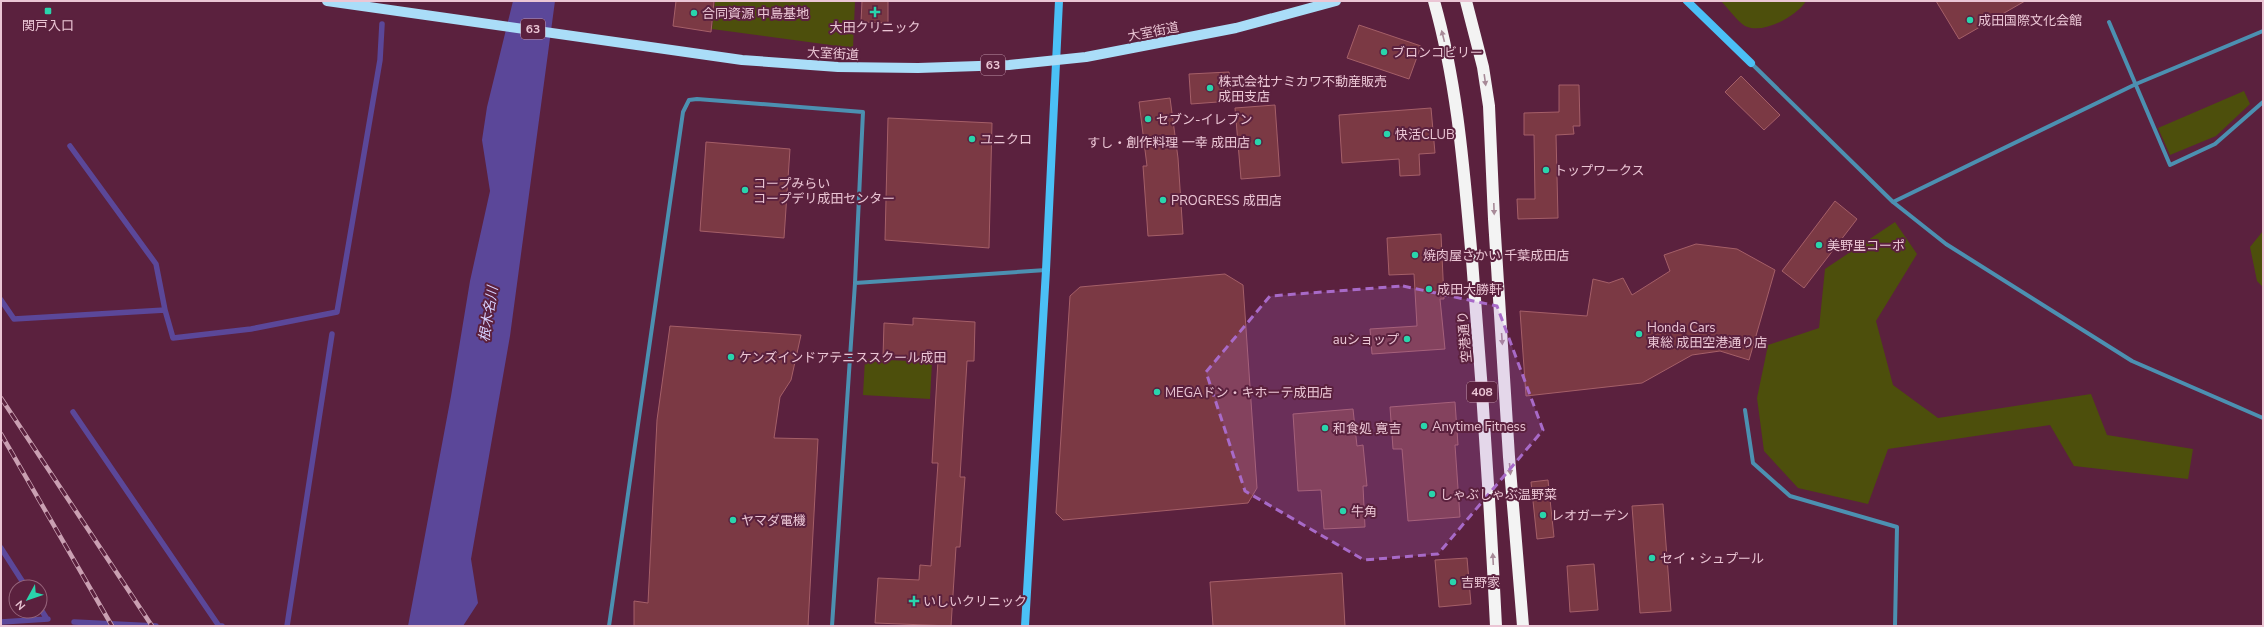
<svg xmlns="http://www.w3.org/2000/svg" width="2264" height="627" font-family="'Nunito Sans','Noto Sans JP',sans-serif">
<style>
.green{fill:#4d4f0c}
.water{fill:#5b4799}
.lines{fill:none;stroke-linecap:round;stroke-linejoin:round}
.stream{stroke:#5b4799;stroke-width:5.5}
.building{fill:#7b3944;stroke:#a55f68}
.street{stroke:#4c90b1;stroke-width:4}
.secondary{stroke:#4bc0f6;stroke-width:8}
.primary{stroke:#aaddf8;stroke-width:10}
.highway{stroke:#f3f3f3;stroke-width:12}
.rail-casing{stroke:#caa0b2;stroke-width:4.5}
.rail{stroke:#5b213e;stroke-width:3;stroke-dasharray:9;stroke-linecap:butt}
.oneway{fill:#a78a98}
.marked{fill:#a86ac8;fill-opacity:0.2;stroke:#a86ac8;stroke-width:3;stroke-dasharray:8 5;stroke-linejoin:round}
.poi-dot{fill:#29d5ac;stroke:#5b213e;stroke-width:1.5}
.labels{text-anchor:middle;stroke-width:4;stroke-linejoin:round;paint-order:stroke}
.shield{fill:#5b213e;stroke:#c094a8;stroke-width:1}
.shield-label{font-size:12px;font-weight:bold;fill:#ebc6d5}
.poi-label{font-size:13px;fill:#ebc6d5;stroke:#5b213e;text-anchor:start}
.street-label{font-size:13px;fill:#ebc6d5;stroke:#5b213e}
.water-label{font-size:14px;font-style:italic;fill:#d6d0fe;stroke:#5b213e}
</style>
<rect width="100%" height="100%" fill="#5b213e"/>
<path class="green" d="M715,1H855L853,48L712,29Z
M1721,1H1806C1797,16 1763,35 1745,26C1737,21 1728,8 1721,1Z
M2244,91L2250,104L2216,136L2170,155L2158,128Z
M1895,222L1917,254L1876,321L1893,385L1938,418L2091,394L2107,435L2193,449L2188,479L2074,466L2050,425L1888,449L1868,504L1798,488L1764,451L1757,398L1768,345L1819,328L1825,269Z
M2263,231V287L2257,281L2250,247Z
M865,359L932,362L930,399L863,395Z"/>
<path class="water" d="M513,1H555L510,336L471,559L478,603L463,626H408L451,396L470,281L490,191L482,140L487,107Z"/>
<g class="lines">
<path class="stream" d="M70,146L156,264L165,310
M1,300L14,319L165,310L173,338L251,329L337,312L380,60L382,24
M73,412L219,626H222
M1,548L26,587
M40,608L47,619
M1,622L48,619
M74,622L156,626
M287,626L332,334"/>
</g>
<path class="building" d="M676,1H714L711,32L673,26Z
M862,1H888V23L861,22Z
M1936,1H2025L1959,39Z
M1359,25L1421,46L1409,79L1347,58Z
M1229,72L1231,101L1191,104L1189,74Z
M1741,76L1780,115L1764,130L1725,92Z
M1559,85H1579L1580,126H1573L1574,134L1556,135L1558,218L1518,219L1517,199H1535L1534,135H1524V113L1559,112Z
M1170,98L1178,158L1183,234L1148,236L1143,166H1147L1139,102Z
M1275,105L1280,176L1241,179L1235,108Z
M1431,108L1435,153L1419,154L1420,175L1400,176L1399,159L1342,163L1339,115Z
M888,118L992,123L989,248L885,240Z
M706,142L790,149L784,238L700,231Z
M1835,201L1857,219L1804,288L1782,271Z
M1441,234L1444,299H1440L1445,349L1372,354L1370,329L1417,326L1414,274L1389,275L1387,238Z
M1696,244L1737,249L1775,270L1749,360L1720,351L1692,355L1642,383L1526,396L1520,311L1587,316L1593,279L1609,283L1623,278L1632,295L1670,271L1664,255Z
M1225,274L1243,285L1257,488L1248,503L1063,520L1056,513L1070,296L1080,287Z
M913,318L975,322L974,361H967L960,477H965L960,547H956L951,626L875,623L878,578L919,580L920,565L931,566L938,463H932L938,360L883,357L884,323L913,325Z
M670,326L801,335L791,380L780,397L774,438L818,439L808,626H634V601L648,603L657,420Z
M1455,402L1458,445H1455L1460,517L1408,521L1402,449H1393L1390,407Z
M1353,409L1357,446L1363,445L1367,486H1363L1365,527L1324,529L1321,490L1298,491L1293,414Z
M1548,480L1554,537L1537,539L1531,482Z
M1663,504L1671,611L1640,613L1632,506Z
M1467,558L1471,604L1439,607L1435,560Z
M1594,564L1598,610L1570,612L1567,566Z
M1342,573L1345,626H1213L1210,582Z"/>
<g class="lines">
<path class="street" d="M2109,22L2170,165L2215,144L2263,102
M1751,63L1893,202L2136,84L2263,31
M1893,202L1946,244L2132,361L2263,418
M855,283L1046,270
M1745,410L1753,463L1790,496L1897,527L1895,626
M609,626L683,112L689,100L697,99L863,112L855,283L832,626"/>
<path class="secondary" d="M1687,1L1751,63
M1025,626L1046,270L1059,1"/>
<path class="primary" d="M327,1L742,60L838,67L918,68L1009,65L1086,57L1236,28L1336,1"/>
<path class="highway" d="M1434,1C1458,86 1464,173 1472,260C1482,382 1490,504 1496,626
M1466,1L1483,67L1489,106L1494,219L1509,457L1523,626"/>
<g class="rail-casing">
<path id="rail" d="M1,398L152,626
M1,434L112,626"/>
</g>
<use href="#rail" class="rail"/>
</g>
<defs><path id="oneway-solid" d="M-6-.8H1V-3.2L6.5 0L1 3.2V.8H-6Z"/></defs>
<g class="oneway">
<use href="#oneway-solid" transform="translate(1443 36) rotate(-104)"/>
<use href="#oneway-solid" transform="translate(1485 80) rotate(82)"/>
<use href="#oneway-solid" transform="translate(1494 209) rotate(88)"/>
<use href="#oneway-solid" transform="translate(1502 339) rotate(86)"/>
<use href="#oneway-solid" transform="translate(1510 469) rotate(85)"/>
<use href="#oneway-solid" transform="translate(1493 559) rotate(-93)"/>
</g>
<path class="marked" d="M1403,286L1497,306L1543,430L1438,554L1364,560L1245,491L1206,372L1270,296Z"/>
<g class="poi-dot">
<rect x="44" y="7" width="8" height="8" rx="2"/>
<path d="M873 6h4v4h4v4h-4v4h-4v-4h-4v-4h4z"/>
<circle cx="694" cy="13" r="4"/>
<circle cx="1970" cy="20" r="4"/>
<circle cx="1384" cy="52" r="4"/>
<circle cx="1210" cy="88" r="4"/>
<circle cx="1148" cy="119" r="4"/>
<circle cx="1387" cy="134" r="4"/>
<circle cx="972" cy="139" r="4"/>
<circle cx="1258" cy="142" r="4"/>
<circle cx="1546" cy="170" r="4"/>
<circle cx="745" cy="190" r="4"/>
<circle cx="1163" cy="200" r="4"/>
<circle cx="1819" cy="245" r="4"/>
<circle cx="1415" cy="255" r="4"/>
<circle cx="1429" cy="289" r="4"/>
<circle cx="1639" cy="334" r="4"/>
<circle cx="1407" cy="339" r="4"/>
<circle cx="731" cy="357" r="4"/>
<circle cx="1157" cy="392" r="4"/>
<circle cx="1424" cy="426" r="4"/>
<circle cx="1325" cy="428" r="4"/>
<circle cx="1432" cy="494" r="4"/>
<circle cx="1343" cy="511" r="4"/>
<circle cx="1543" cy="515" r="4"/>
<circle cx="733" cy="520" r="4"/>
<circle cx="1652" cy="558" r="4"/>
<circle cx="1453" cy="582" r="4"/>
<path d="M912 595h4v4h4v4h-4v4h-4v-4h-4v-4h4z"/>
</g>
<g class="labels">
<g class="shield">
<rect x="521" y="19" width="24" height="20" rx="3"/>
<rect x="981" y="55" width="24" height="20" rx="3"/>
<rect x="1467" y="382" width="30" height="20" rx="3"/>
</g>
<g class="shield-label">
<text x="533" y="33">63</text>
<text x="993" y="69">63</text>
<text x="1482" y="396">408</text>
</g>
<g class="poi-label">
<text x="702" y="18">合同資源 中島基地</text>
<text x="1978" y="25">成田国際文化会館</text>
<text x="48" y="30" text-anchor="middle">関戸入口</text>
<text x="875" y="32" text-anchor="middle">大田クリニック</text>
<text x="1392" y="57">ブロンコビリー</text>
<text x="1218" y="86">株式会社ナミカワ不動産販売<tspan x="1218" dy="15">成田支店</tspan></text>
<text x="1156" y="124">セブン-イレブン</text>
<text x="1395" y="139">快活CLUB</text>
<text x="980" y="144">ユニクロ</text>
<text x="1250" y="147" text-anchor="end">すし・創作料理 一幸 成田店</text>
<text x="1554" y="175">トップワークス</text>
<text x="753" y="188">コープみらい<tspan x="753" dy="15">コープデリ成田センター</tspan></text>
<text x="1171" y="205">PROGRESS 成田店</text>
<text x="1827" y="250">美野里コーポ</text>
<text x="1423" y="260">焼肉屋さかい 千葉成田店</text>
<text x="1437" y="294">成田大勝軒</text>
<text x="1647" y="332">Honda Cars<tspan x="1647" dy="15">東総 成田空港通り店</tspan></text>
<text x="1399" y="344" text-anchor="end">auショップ</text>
<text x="739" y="362">ケンズインドアテニススクール成田</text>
<text x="1165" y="397">MEGAドン・キホーテ成田店</text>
<text x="1432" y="431">Anytime Fitness</text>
<text x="1333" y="433">和食処 寛吉</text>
<text x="1440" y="499">しゃぶしゃぶ温野菜</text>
<text x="1351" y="516">牛角</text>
<text x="1551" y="520">レオガーデン</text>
<text x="741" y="525">ヤマダ電機</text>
<text x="1660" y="563">セイ・シュプール</text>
<text x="1461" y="587">吉野家</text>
<text x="923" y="606">いしいクリニック</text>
</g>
<g class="street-label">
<text transform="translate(1153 31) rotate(-11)" y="5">大室街道</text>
<text transform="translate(833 53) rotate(3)" y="5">大室街道</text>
<text transform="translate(1464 337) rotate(-95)" y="5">空港通り</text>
</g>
<g class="water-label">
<text transform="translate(488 314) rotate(-81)" y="5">根木名川</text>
</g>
</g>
<rect width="2264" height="627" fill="none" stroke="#ebc6d5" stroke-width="4"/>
<g transform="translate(28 599) rotate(230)"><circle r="19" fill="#5b213e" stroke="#95637a"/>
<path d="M0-3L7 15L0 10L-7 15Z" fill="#29d5ac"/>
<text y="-6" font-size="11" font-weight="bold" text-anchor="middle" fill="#ebc6d5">N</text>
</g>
</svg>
